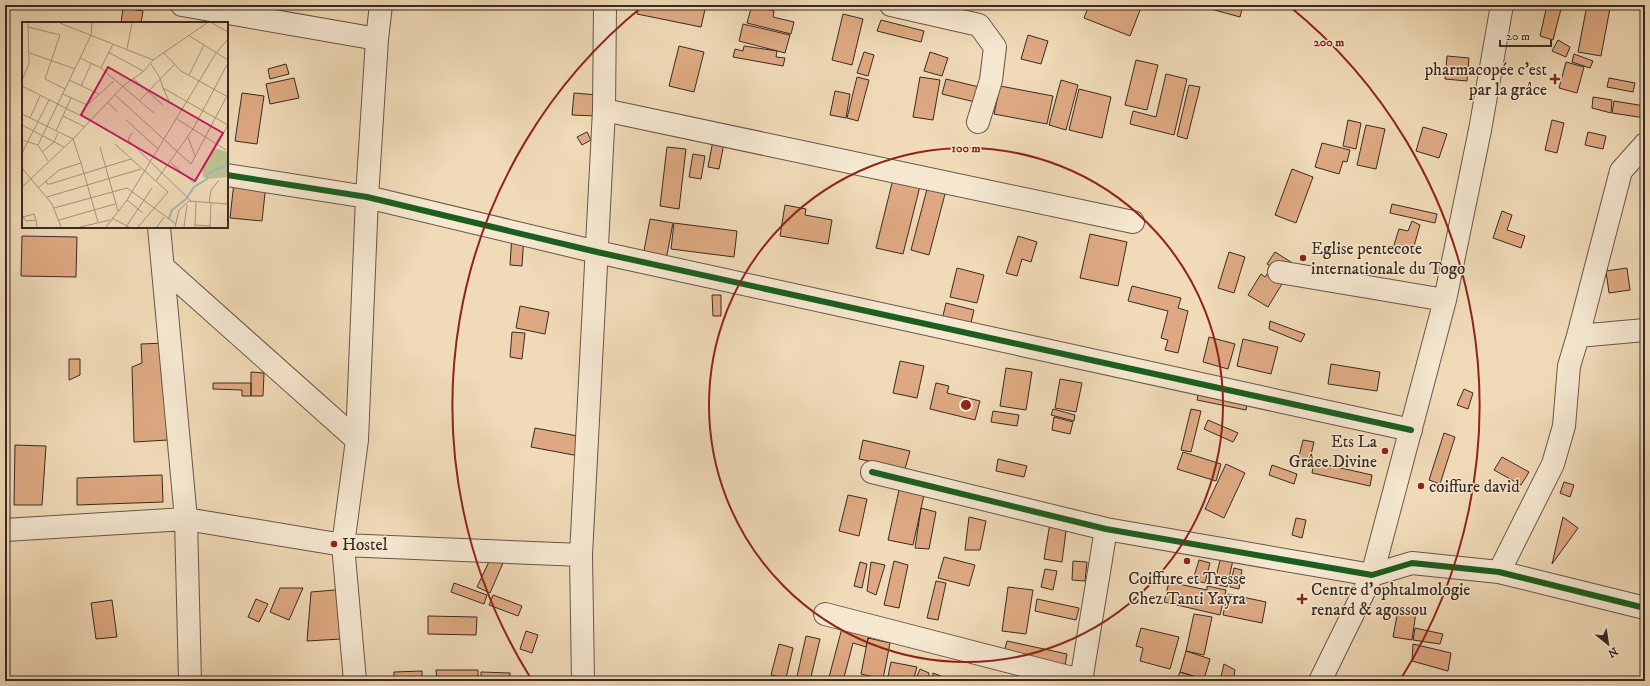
<svg xmlns="http://www.w3.org/2000/svg" width="1650" height="686" font-family="'IM FELL DW Pica',serif">
<style>
.building{fill:#dea982;stroke:#3a2a23}
.lines{fill:none;stroke-linecap:round;stroke-linejoin:round}
.minor-casing{stroke:#685648;stroke-width:24}
.minor{stroke:#f5e7d0;stroke-width:22}
.cycleway-casing{stroke:#f5e7d0;stroke-width:8}
.cycleway{stroke:#1b5e20;stroke-width:6}
.ring{fill:none;stroke:#8f2418;stroke-width:2}
.poi-dot{fill:#8f2418;stroke:#f5e7d0;stroke-width:1.5}
.labels{text-anchor:middle;stroke-width:3;stroke-linejoin:round;paint-order:stroke}
.poi-label{font-size:17px;fill:#3a2a23;stroke:#f5e7d0;text-anchor:start}
.inset-river{fill:none;stroke:#9abbae;stroke-width:2}
.inset-road{fill:none;stroke:#a7947c;stroke-width:1}
.view{fill:#c2185b;fill-opacity:0.15;stroke:#c2185b;stroke-width:2}
.inset-edge{fill:none;stroke:#3a2a23;stroke-width:2}
.centre{fill:#8f2418;stroke:#f5e7d0;stroke-width:2}
.ring-label{font-size:12px;text-anchor:middle;font-weight:bold;fill:#8f2418;stroke:#f5e7d0;stroke-width:3;stroke-linejoin:round;paint-order:stroke}
</style>
<rect width="100%" height="100%" fill="#f0dab7"/>
<filter id="stains"><feTurbulence type="fractalNoise" baseFrequency=".005" numOctaves="4"/><feColorMatrix values="0 0 0 0 .2 0 0 0 0 .09 0 0 0 0 .02 0 0 0 .5 -.17"/></filter>
<radialGradient id="worn" r=".72"><stop offset=".6" stop-color="#630" stop-opacity="0"/><stop offset="1" stop-color="#630" stop-opacity=".3"/></radialGradient>
<path class="building" d="M639,5H706L701,27L637,14Z
M752,5L774,11L773,17L794,22L791,34L747,23Z
M1089,5H1142L1130,36L1084,18Z
M1196,5H1243L1240,17Z
M1368,5H1390L1389,9Z
M1547,5H1562L1553,40L1540,36Z
M1587,5L1610,8L1601,56L1578,52Z
M123,8L143,11L141,23H121Z
M843,14L863,19L852,65L832,60Z
M881,20L924,31L921,42L877,31Z
M743,24L790,35L785,53L739,41Z
M1028,35L1048,41L1041,64L1021,59Z
M1558,40L1570,47L1566,57L1552,51Z
M679,46L704,52L694,92L669,86Z
M744,46L777,51L776,57L785,58L783,66L733,57L735,49L743,51Z
M864,52L874,55L868,76L857,73Z
M930,52L948,58L942,76L924,71Z
M1574,54L1593,61L1590,68L1572,62Z
M1447,56L1469,58L1467,81L1445,79Z
M1136,60L1158,65L1147,110L1125,105Z
M1566,62L1584,67L1577,93L1559,88Z
M286,64L289,74L270,79L268,69Z
M1166,74L1187,79L1174,135L1130,124L1133,111L1156,117Z
M857,77L869,80L858,121L847,118Z
M920,77L940,80L933,120L913,117Z
M294,78L299,98L270,104L266,84Z
M1609,78L1635,83L1633,92L1607,87Z
M946,79L979,87L975,102L942,94Z
M1061,80L1078,85L1066,130L1049,125Z
M1189,85L1200,87L1187,139L1177,136Z
M1000,86L1053,96L1047,124L994,114Z
M1079,89L1111,97L1102,138L1069,130Z
M835,91L850,94L846,118L830,115Z
M242,93L264,96L257,144L235,141Z
M574,93L597,95L596,116L572,115Z
M1593,97L1612,100L1611,113L1592,108Z
M1614,101L1645,106V118L1612,113Z
M1348,120L1361,123L1356,149L1343,146Z
M1552,120L1564,123L1557,153L1545,150Z
M1366,125L1385,129L1376,169L1357,165Z
M1423,127L1447,134L1439,158L1416,151Z
M587,132L591,140L582,145L577,137Z
M1588,132L1606,136L1603,149L1585,145Z
M714,135L725,138L719,169L708,167Z
M1322,143L1350,150L1347,162L1343,161L1339,174L1315,167Z
M667,147L686,149L679,209L660,206Z
M693,154L705,156L701,179L689,177Z
M1292,169L1313,177L1296,223L1275,215Z
M893,179L920,186L903,254L876,248Z
M234,182L266,184L262,221L230,218Z
M927,189L945,194L929,255L911,250Z
M1392,204L1437,214L1435,223L1390,213Z
M785,205L806,209L805,215L832,220L828,244L780,236Z
M1502,211L1512,215L1507,230L1525,236L1521,248L1493,238Z
M650,219L673,223L666,260L643,256Z
M1412,221L1420,225L1412,253L1393,248L1399,229L1408,231Z
M674,223L737,231L734,257L671,249Z
M512,234L524,235L522,266L510,265Z
M1090,234L1127,242L1118,286L1080,278Z
M22,236L77,237L76,277L21,276Z
M1018,236L1037,242L1031,262L1022,259L1017,276L1006,273Z
M1229,252L1245,257L1234,293L1218,288Z
M1275,252L1294,264L1268,307L1248,295L1261,274L1265,277L1272,267L1267,264Z
M957,268L984,275L977,303L950,297Z
M1627,268L1630,290L1609,293L1606,271Z
M1132,286L1181,298L1178,308L1188,311L1178,353L1165,350L1168,340L1161,338L1168,311L1128,301Z
M712,295H721V316H713Z
M946,303L974,310L970,327L942,320Z
M520,306L549,312L545,334L516,328Z
M1270,321L1305,334L1301,342L1269,329Z
M512,332L525,333L522,359L510,357Z
M1209,337L1235,344L1228,369L1203,362Z
M1243,339L1278,347L1271,374L1237,366Z
M165,343L168,440L134,442L132,367L142,363L141,344Z
M69,359H80V375L69,380Z
M900,361L924,366L917,398L893,393Z
M1331,364L1380,372L1377,391L1328,384Z
M1006,368L1032,372L1026,410L1000,406Z
M251,372L264,373L263,396H251Z
M1060,379L1082,383L1076,412L1055,408Z
M213,383H251V396H242V390L213,389Z
M936,383L949,386L947,393L980,401L975,420L930,409Z
M1200,385L1249,396L1246,410L1197,400Z
M1464,389L1473,393L1468,409L1457,405Z
M1053,409L1075,415L1074,421L1051,415Z
M1191,409L1201,411L1191,452L1181,450Z
M993,411L1019,415L1017,426L991,422Z
M1054,417L1073,422L1070,434L1052,430Z
M1208,420L1238,433L1233,442L1204,429Z
M535,428L583,437L579,456L531,447Z
M1444,433L1455,437L1440,484L1429,480Z
M863,440L910,451L905,469L859,459Z
M1303,440L1314,442L1308,467L1297,465Z
M15,445L46,446L42,505H14Z
M1183,452L1221,464L1216,481L1177,469Z
M1502,457L1529,472L1521,485L1494,470Z
M998,459L1027,466L1024,477L996,471Z
M1314,462L1372,475L1370,486L1312,473Z
M1226,464L1245,473L1224,518L1205,509Z
M1272,465L1297,474L1294,484L1269,475Z
M162,475L163,502L77,505V478Z
M1564,482L1574,485L1570,497L1560,493Z
M899,490L924,495L913,545L888,540Z
M848,495L867,499L859,536L839,531Z
M921,508L936,512L929,549L915,548Z
M969,517L986,521L980,550H965Z
M1563,517L1578,528L1552,564Z
M1296,518L1306,520L1302,538L1292,535Z
M1050,523L1066,531L1062,562L1044,559Z
M494,551L506,556L490,593L477,587Z
M944,557L975,565L969,586L938,578Z
M1221,557L1233,560L1227,587L1214,584Z
M1199,560L1210,563L1205,583L1193,580Z
M894,561L908,565L899,608L884,605Z
M1073,561L1087,562L1085,581L1072,580Z
M860,562L867,564L862,588L854,586Z
M871,562L885,565L876,595L867,591Z
M1234,568L1242,570L1239,589L1230,587Z
M1045,569L1057,571L1053,590L1041,587Z
M936,581L946,583L938,620L927,618Z
M1169,582L1207,590V586L1226,590L1220,615L1164,602Z
M454,583L487,595L484,604L451,592Z
M1008,587L1033,590L1026,634L1002,631Z
M280,588H303L289,620L270,612Z
M358,588V638L307,641L311,592Z
M1228,594L1266,602L1262,623L1223,615Z
M493,595L522,606L518,616L489,605Z
M256,599L268,604L259,622L248,617Z
M1037,599L1079,608L1076,620L1035,611Z
M112,600L117,637L96,639L91,603Z
M1398,610L1416,612L1412,640L1393,637Z
M1194,614L1212,617L1204,655L1186,651Z
M428,616L477,617L476,635L428,634Z
M842,628L869,635L866,647L853,643L843,681H828Z
M1141,628L1179,637L1170,669L1140,661L1143,648L1136,646Z
M1415,628L1443,634L1440,644L1413,640Z
M526,631L538,635L532,653L520,649Z
M806,636L820,639L810,681H796Z
M868,638L890,643L883,679L861,674Z
M1007,641L1067,654L1065,665L1004,652Z
M779,644L793,648L786,678L771,675Z
M1413,644L1451,653L1448,671L1412,661Z
M1186,651L1210,659L1204,679L1180,672Z
M1643,659H1645V678H1642Z
M891,662L917,667L913,681H887Z
M1224,664L1235,670L1233,681H1220Z
M920,669L929,673L928,681H915Z
M436,670H478V681H437Z
M422,671V681H394V672Z
M481,672L510,673V679H518V681H481Z
M1180,672L1199,678L1198,681L1178,677Z
M933,673L941,676L940,681H932Z"/>
<g class="lines">
<g class="minor-casing">
<path id="minor" d="M182,5L377,39
M891,5L979,25L995,47L991,80L978,122
M604,110L1133,222
M227,175L367,197L597,252L1411,430
M159,227L186,519L190,681
M163,267L357,440
M1279,272L1445,300
M1578,336L1645,330
M872,472L1106,529L1372,575L1412,563L1499,572L1645,608
M5,530L186,519L343,545L581,555
M1499,572L1553,464L1564,426L1569,366L1578,336L1621,171L1645,144
M825,614L1084,681
M355,681L343,545L357,440L367,197L377,39L381,5
M583,681L581,555L604,110L605,5
M1081,681L1106,529
M1320,681L1372,575L1445,300L1480,130L1502,5"/>
</g>
<use href="#minor" class="minor"/>
<g class="cycleway-casing">
<path id="cycleway" d="M227,175L367,197L597,252L1411,430
M872,472L1106,529L1372,575L1412,563L1499,572L1645,608"/>
</g>
<use href="#cycleway" class="cycleway"/>
</g>
<g class="ring">
<circle cx="966" cy="405" r="257"/>
<path d="M530 677A514 514 0 0 1 643 6M1289 6A514 514 0 0 1 1402 677"/>
</g>
<g class="poi-dot">
<path d="M1553 73h4v4h4v4h-4v4h-4v-4h-4v-4h4z"/>
<circle cx="1303" cy="258" r="4"/>
<circle cx="1385" cy="451" r="4"/>
<circle cx="1421" cy="486" r="4"/>
<circle cx="334" cy="544" r="4"/>
<circle cx="1187" cy="561" r="4"/>
<path d="M1300 593h4v4h4v4h-4v4h-4v-4h-4v-4h4z"/>
</g>
<g class="labels">
<g class="poi-label">
<text x="1547" y="75" text-anchor="end">pharmacopée c'est<tspan x="1547" dy="20">par la grâce</tspan></text>
<text x="1311" y="254">Eglise pentecote<tspan x="1311" dy="20">internationale du Togo</tspan></text>
<text x="1377" y="447" text-anchor="end">Ets La<tspan x="1377" dy="20">Grâce Divine</tspan></text>
<text x="1429" y="492">coiffure david</text>
<text x="342" y="550">Hostel</text>
<text x="1187" y="584" text-anchor="middle">Coiffure et Tresse<tspan x="1187" dy="20">Chez Tanti Yayra</tspan></text>
<text x="1311" y="595">Centre d'ophtalmologie<tspan x="1311" dy="20">renard &amp; agossou</tspan></text>
</g>
</g>
<g transform="translate(22 22)">
<rect width="206" height="206" fill="#f0dab7"/>
<path d="M193,126L206,130V155L185,157L181,155L180,147Z" fill="#bcbf8d"/>
<path class="inset-river" d="M147,196L150,188L164,177L172,165L185,157V153L190,149L203,144L206,136"/>
<path class="inset-road" d="M38,1L131,38M190,1L206,10M6,5L38,13L23,57L43,67M166,13L206,38M105,27L110,1M86,30L121,49M141,30L159,49L206,75M8,31L53,47M58,36L79,46L132,91M129,42L138,56L141,66L206,103M79,46L91,22M167,53L182,23M112,57L141,83M0,58L7,42L6,1M47,58L77,72M0,64L69,99M59,64L69,42M141,66L147,79M41,72L65,83L92,59M93,73L169,142L206,72M118,78L152,43M85,80L95,89M0,92L51,117L59,141L37,148L16,166M41,94L63,105M8,96L18,74M155,97L204,128M104,98L136,127M0,103L42,125M34,109L49,76M110,111L106,118L170,180M166,115L173,134M0,118L16,123L26,139M93,122L146,170L116,205M195,122L206,103M16,123L58,36L69,13L70,1M78,125L96,189M20,130L32,120L36,111M0,131L27,78M59,141L76,200M149,141L172,161M0,146L30,182L39,205M24,158L25,162H28L109,137M134,159L171,107L206,41M0,165L51,117L101,64L122,49L131,38L185,1M25,175L119,147M105,178L121,191M187,181L189,168L197,158M32,186L105,166L154,202M90,196L107,205M14,198L4,199L1,195L12,192L14,198L15,205M37,198L93,182M173,203L188,204M58,205L88,198M84,205L105,178L194,31L206,17M104,205L130,166M135,205L142,195M153,205L157,188L167,179L206,182M162,205L165,183M173,205L174,180M188,205L189,181"/>
<path class="view" d="M86,45L201,111L173,159L59,93Z"/>
<rect width="206" height="206" class="inset-edge"/>
</g>
<circle cx="966" cy="405" r="6" class="centre"/>
<g class="ring-label">
<text x="1329" y="46">200 m</text>
<text x="966" y="152">100 m</text>
</g>
<rect width="1650" height="686" fill="none" stroke="#f0dab7" stroke-width="20"/>
<rect x="6" y="6" width="1638" height="674" fill="none" stroke="#3a2a23" stroke-width="2"/>
<rect x="10" y="10" width="1630" height="666" fill="none" stroke="#3a2a23"/>
<g transform="translate(1608 644) rotate(150)" stroke="#f5e7d0" stroke-width="3" paint-order="stroke">
<path d="M0-3L7 15L0 10L-7 15Z" fill="#3a2a23"/>
<text y="-6" font-size="11" font-weight="bold" text-anchor="middle" fill="#3a2a23">N</text>
</g>
<path d="M1500 40v6h51v-6" fill="none" stroke="#3a2a23" stroke-width="2"/>
<text x="1506" y="40" font-size="12" fill="#3a2a23" stroke="#f5e7d0" stroke-width="3" paint-order="stroke">20 m</text>
<rect width="100%" height="100%" filter="url(#stains)"/>
<rect width="100%" height="100%" fill="url(#worn)"/>
</svg>
